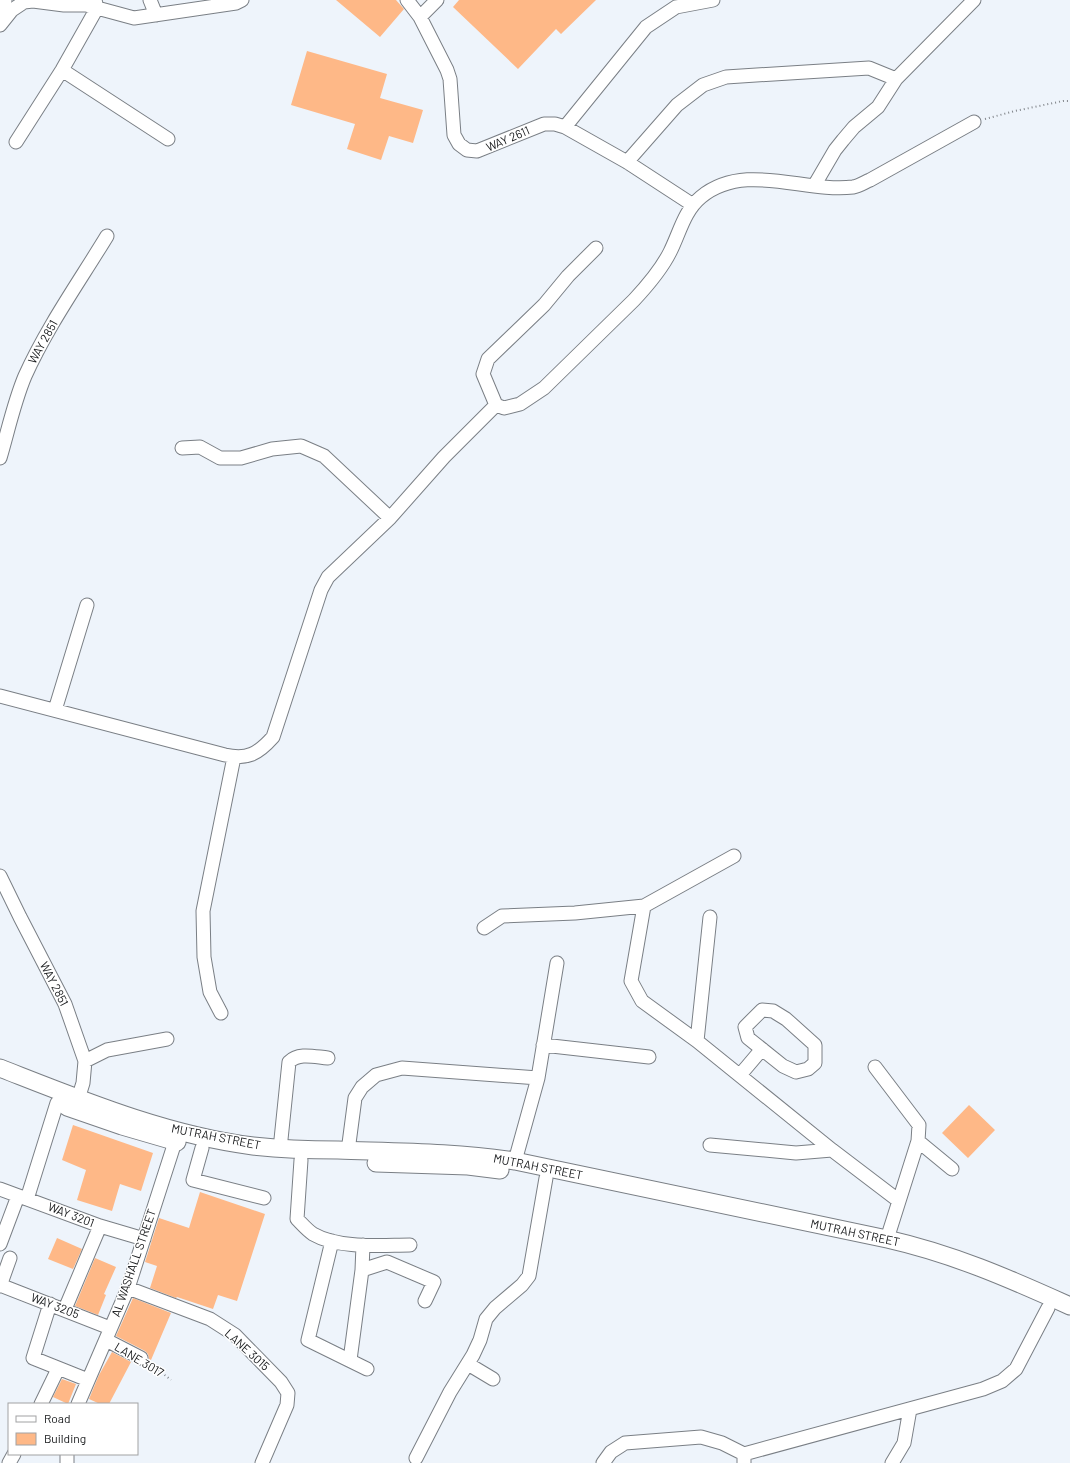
<svg xmlns="http://www.w3.org/2000/svg" width="1070" height="1463" font-family="Barlow,sans-serif">
<style>
.building{fill:#feb887}
.lines{fill:none;stroke-linecap:round;stroke-linejoin:round}
.minor-casing{stroke:#7a7f85;stroke-width:15}
.major-casing{stroke:#7a7f85;stroke-width:19}
.path{stroke:#83878c;stroke-width:2;stroke-dasharray:1 3;stroke-linecap:butt}
.minor{stroke:#fff;stroke-width:13}
.major{stroke:#fff;stroke-width:17}
.labels{text-anchor:middle;stroke-width:3;stroke-linejoin:round;paint-order:stroke}
.street-label{font-size:12px;fill:#151719;stroke:#fff}
</style>
<rect width="100%" height="100%" fill="#eef4fb"/>
<path class="building" d="M336,0H396L404,9L380,37Z
M459,0H596L561,34L556,29L518,69L453,7Z
M307,51L387,74L380,98L423,110L413,143L389,136L381,160L347,149L355,124L291,105Z
M969,1105L995,1130L968,1158L942,1133Z
M73,1125L153,1153L141,1191L120,1184L112,1211L77,1200L86,1170L62,1160Z
M200,1192L265,1214L237,1301L218,1295L213,1309L177,1297L176,1298L150,1288L157,1266L145,1262L159,1218L189,1228Z
M57,1238L82,1249L73,1269L48,1259Z
M95,1258L116,1267L104,1294L106,1295L98,1315L75,1306Z
M133,1298L171,1313L151,1360L149,1359L148,1354L145,1351L116,1336Z
M112,1352L131,1362L109,1404H100L89,1399L99,1375Z
M62,1379L76,1384L68,1404L53,1397Z"/>
<g class="lines">
<g class="minor-casing">
<path id="minor" d="M78,0L86,5L134,18L236,3L242,0
M150,0L156,15
M407,0L420,17L447,70L450,79L454,135L459,144L467,150L477,151L544,124H555L565,127L627,162L693,205
M420,17L437,0
M0,25L12,10L24,2L33,1L64,5H86
M62,70L168,139
M565,127L646,27L676,7L713,0
M16,142L62,70L97,8L95,0
M627,162L677,105L703,85L726,77L869,68L896,79
M814,186L835,150L843,140L854,127L878,107L896,79L974,0
M496,405L483,374L488,359L544,305L568,276L596,248
M182,448L200,447L220,458H241L272,449L301,446L324,456L390,518
M0,458C8,431 14,402 25,376C47,327 79,282 107,236
M0,696L225,755C247,760 258,754 273,737L321,590L328,577L390,518L444,457L496,405L504,408L520,404L544,388L634,300C648,285 661,270 670,252C680,232 684,211 701,197C745,161 804,193 853,187C859,186 865,182 870,180L974,122
M55,710L87,605
M0,876L20,917L65,1004L85,1061L83,1083L78,1099
M644,906L631,981L642,1001L697,1041L832,1150L899,1201
M484,928L502,916L575,913L644,906L734,856
M762,1010L773,1011L786,1019L815,1045V1063L808,1069L796,1072L783,1066L748,1038L745,1027Z
M221,1013L210,992L204,957L203,911L234,757
M697,1041L710,917
M543,1045L649,1057
M85,1061L107,1050L167,1039
M875,1067L919,1125L918,1141L887,1239
M740,1075L762,1049
M918,1141L952,1169
M710,1145L796,1153L832,1150
M202,1148L193,1180L264,1198
M280,1149L289,1062C299,1052 315,1057 328,1058
M348,1151L355,1098L362,1087L376,1075L402,1068L538,1078
M301,1160L297,1219C302,1224 307,1230 313,1234C339,1249 381,1245 410,1245
M515,1161L538,1078L557,963
M0,1189L100,1226L144,1239
M27,1199L57,1103
M332,1241L308,1340L367,1369
M0,1244L18,1196
M362,1270L387,1262L434,1282L425,1301
M0,1285L110,1328
M0,1286L10,1258
M128,1288L210,1319L235,1335L281,1382L288,1393L287,1405L262,1463
M50,1304L33,1358L88,1380
M65,1309L100,1226
M106,1340L141,1358
M350,1360L362,1270L363,1245
M468,1364L493,1379
M41,1404L58,1369
M78,1404L128,1288L175,1142
M416,1458L450,1392L473,1355L480,1340L486,1319L495,1308L522,1285L529,1276L546,1178
M9,1463L14,1454
M67,1463V1454
M603,1463L611,1452L625,1443L701,1437L722,1443L744,1454
M744,1463V1454L983,1389L1002,1381L1016,1369L1048,1308
M892,1463L904,1443L910,1409"/>
</g>
<g class="major-casing">
<path id="major" d="M0,16L3,0
M0,1068C82,1100 166,1135 253,1146C281,1149 310,1150 338,1150C397,1152 457,1152 515,1161L887,1239C953,1254 1008,1278 1070,1306
M67,1107L122,1126L177,1142
M376,1163L468,1166L500,1170"/>
</g>
<path class="path" d="M985,119L1015,111L1063,101H1070
M152,1365L171,1380"/>
<use href="#minor" class="minor"/>
<use href="#major" class="major"/>
</g>
<g class="labels">
<g class="street-label">
<text transform="translate(508 139) rotate(-23)" y="4">WAY 2611</text>
<text transform="translate(43 342) rotate(-61)" y="4">WAY 2851</text>
<text transform="translate(54 984) rotate(63)" y="4">WAY 2851</text>
<text transform="translate(216 1137) rotate(11)" y="4">MUTRAH STREET</text>
<text transform="translate(538 1167) rotate(11)" y="4">MUTRAH STREET</text>
<text transform="translate(71 1215) rotate(21)" y="4">WAY 3201</text>
<text transform="translate(855 1233) rotate(12)" y="4">MUTRAH STREET</text>
<text transform="translate(134 1263) rotate(-71)" y="4">AL WASHALL STREET</text>
<text transform="translate(55 1306) rotate(21)" y="4">WAY 3205</text>
<text transform="translate(247 1350) rotate(42)" y="4">LANE 3015</text>
<text transform="translate(139 1360) rotate(31)" y="4">LANE 3017</text>
</g>
</g>
<rect x="8" y="1403" width="130" height="52" fill="#ffffff" stroke="#a1a2a3"/>
<rect x="16" y="1416" width="20" height="6" fill="#ffffff" stroke="#a1a2a3"/>
<text x="44" y="1423" font-size="12" fill="#151719">Road</text>
<rect x="16" y="1433" width="20" height="12" fill="#feb887" stroke="#a1a2a3"/>
<text x="44" y="1443" font-size="12" fill="#151719">Building</text>
</svg>
